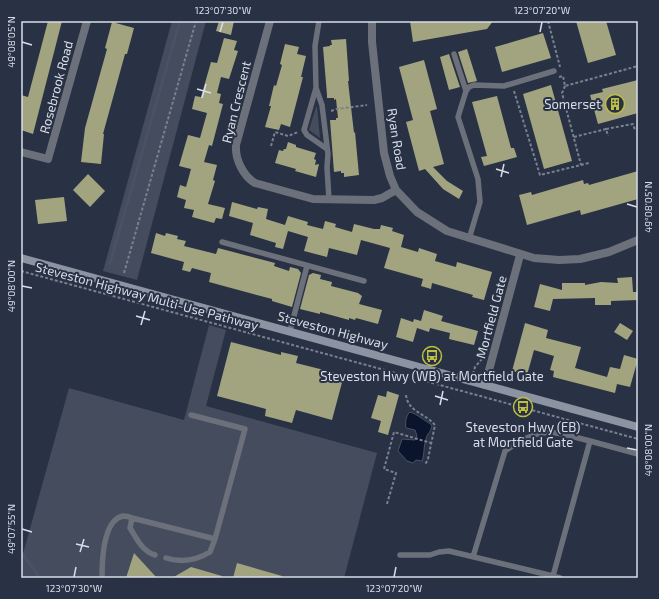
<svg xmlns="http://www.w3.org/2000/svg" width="659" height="599" font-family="'Exo 2',sans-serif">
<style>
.green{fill:#444c5d}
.water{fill:#0a152d;stroke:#485165}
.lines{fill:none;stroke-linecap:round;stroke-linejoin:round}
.stream{stroke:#485165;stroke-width:3}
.building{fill:#a2a47f}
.path{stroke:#79808f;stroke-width:2;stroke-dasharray:3 2;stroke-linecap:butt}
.service{stroke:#6c707a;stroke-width:5.5}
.minor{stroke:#6c707a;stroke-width:8}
.secondary{stroke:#8c93a2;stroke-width:8}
.ticks{fill:none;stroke:#d8dde9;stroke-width:1.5}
.labels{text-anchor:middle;stroke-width:4;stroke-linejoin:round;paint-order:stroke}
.street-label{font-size:13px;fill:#d8dde9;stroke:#293244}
.poi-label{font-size:13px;fill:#d8dde9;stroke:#293244}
.neatline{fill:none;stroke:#d8dde9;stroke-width:1.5}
.ticks-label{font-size:10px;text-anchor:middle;fill:#d8dde9}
</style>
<rect width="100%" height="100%" fill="#293244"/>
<path class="green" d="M172,21H206L137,280L103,271Z
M316,107H317L320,138L309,130Z
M209,325L226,330L206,406L377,453L344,578H21V561L69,388L184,420Z"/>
<path class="water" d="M410,412C417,414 425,421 432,425C431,433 427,433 426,439C423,447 425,454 422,461L416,460L413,463L407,461L398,451L402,439L415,440L417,436L415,430L406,428C405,423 406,415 410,412Z"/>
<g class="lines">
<path class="stream" d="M110,263L180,21
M21,552L40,578"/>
</g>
<path class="building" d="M48,21H62L33,134L21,130V95L28,97Z
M219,21H234L231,35L216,31Z
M410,21H493L487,29L413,42Z
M576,21H606L616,55L588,63Z
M112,22L134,28L127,54H125L103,134H104L101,164L81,162L85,128L107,49L105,48Z
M543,33L551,58L502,72L495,47Z
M224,38L237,41L234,50L238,51L229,79L221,77L217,93L221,94L219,103L223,104L212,146L209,145L204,162L217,165L213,180L215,181L208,204L225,208L222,219L216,218L214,223L192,217L194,210L184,208L186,200L177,197L180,185L186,187L191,169L179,166L188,135L200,138L207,113L192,109L195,96L201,97L211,62L217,63Z
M346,39L349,81H348L354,133L355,132L359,175L344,177V173H341V171L334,172L330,120H336V118H338L336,99L334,100V98H327V95L323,47L330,46V45H332L331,40Z
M285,44L299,47L297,54L306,56L301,77H303L290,127L281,124L279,130L265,127L271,106H269L274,85L276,86L282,65L280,64Z
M467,49L477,81L468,83L458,52Z
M449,54L460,87L449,90L440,57Z
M424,60L437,109L430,111L444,164L433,167L447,181L463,191L459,199L443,189L425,169L419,171L406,122L413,120L399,67Z
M638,80V113L598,124L590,95L603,92L602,89Z
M551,85L572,161L544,169L523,94Z
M497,96L511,148H514L517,157L484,166L481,157L487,156L472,102Z
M288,142L296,145V147L316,153L314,159L316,160L315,165L319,164L316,177L295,171L296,169L275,163L279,150L283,151L284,149H286Z
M638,171V199L581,215L580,210L527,225L519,195L531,192L532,195L583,180L584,184L588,183L589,185Z
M88,174L105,191L90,207L73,190Z
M64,197L67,221L38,224L35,200Z
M232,202L257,209L258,207L268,209L266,219L285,225L288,216L308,222L307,225L323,229L325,221L336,224L335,227L352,232L354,224L374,229H380L381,225L393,228L392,231L404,235L401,247L418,252L419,248L437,254L435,261L456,267L457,262L492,272L484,300L472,297L473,295L432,283L431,289L421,286L423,279L384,268L390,248L361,240L357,255L329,248L327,257L304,251L308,237L288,231L283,249L275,247L276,243L250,235L253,223L229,216Z
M156,233L165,236L166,233L178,236L177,239L186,241L184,246L216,254L218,248L275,263L274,266L289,271L290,267L298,269L301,273L292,307L272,301V299L209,282L211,273L192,268L190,272L182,270L184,262L151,253Z
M313,273L321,275L320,279L332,282L331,286L358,293L362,296L359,304L382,310L378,324L356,318L355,320L349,318V320L320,312V314L300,309L309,275Z
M632,277L633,292H638V300L611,301V305H595V298L553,299L550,311L534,307L540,284L562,290V283H585V285L601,282L618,283L617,278Z
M424,310L443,316L441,321L478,331L474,345L449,339L450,333L430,328L429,332L417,328L413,342L396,337L401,318L413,322L414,319L421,321Z
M525,323L548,330L546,338L581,347L575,368L607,377L610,367L620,369L624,355L638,359L630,387L617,384L615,393L553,377L554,371L550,370L554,356L534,350L527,375L512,371Z
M620,323L633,331L627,340L614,332Z
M231,342L281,355V352L298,356L296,363L344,375L332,420L296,410L292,423L265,416L266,409L217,396Z
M387,391L399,395L388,435L378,432L381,421L371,418L378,395L386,397Z
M134,553L157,578H126Z
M237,563L282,576L281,578H233Z
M191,567L222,576V578H172Z"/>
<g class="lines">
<path class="path" d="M548,21L560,67
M559,77L563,76L565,86L638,66
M565,86L562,93L581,165
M514,91L540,175L589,163
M331,111L337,109L367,105
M606,129L633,124L635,130
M574,137L606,129L608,136
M271,146L275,132L288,136L298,132
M21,271L638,439
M124,273L196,21
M473,374L475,367L482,359
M406,395C408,412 425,413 435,425L428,459L425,465
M387,504L396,473L384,469L394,432L431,443"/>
<path class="service" d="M319,21L315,46L316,88L322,105L328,154L327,167L329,200
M454,54L466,91L458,117L478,179L480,202L469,239
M316,88L304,130L307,135L327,149
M466,91L469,87L474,85L504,86L554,71
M222,242L364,281
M290,331L307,266
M155,555C142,551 137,539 130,528L132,518L215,539L245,429L191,415
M400,555H430L439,552L449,551L553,576L590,441L638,454
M473,557L505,451L521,440L537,434L549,432L563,434L590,441
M166,558C182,563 197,560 210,552L215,539
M102,578C102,562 103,520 123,516C126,516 130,517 132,518
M552,578L553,576L560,578"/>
<path class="minor" d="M270,21L236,145C235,159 243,176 255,183L313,199L374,200L382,198L396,190
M372,21V42L384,153L390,176L396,190L417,212L447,231L534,258L559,260L580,259L609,252L638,240
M21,152L48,159L87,21
M485,385L520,255"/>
<path class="secondary" d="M21,258L638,427"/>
</g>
<path class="ticks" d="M220,32L223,22M540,32L542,22M22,42L32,45M197,89L211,93M202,98L206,84M496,169L509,173M501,177L504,164M627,204L637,207M22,286L32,288M136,316L150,320M141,325L145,311M435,396L448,400M440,405L443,391M627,448L637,450M22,529L32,532M76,544L89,547M80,552L84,539M74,577L76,567M394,577L396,567"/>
<defs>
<g id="building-ring" transform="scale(1)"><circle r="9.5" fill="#293244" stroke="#bebf42" stroke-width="1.5"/><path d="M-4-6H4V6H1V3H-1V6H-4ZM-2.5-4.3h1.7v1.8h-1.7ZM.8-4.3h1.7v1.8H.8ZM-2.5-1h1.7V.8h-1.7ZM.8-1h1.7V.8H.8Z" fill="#bebf42"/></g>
<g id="bus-ring" transform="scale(1)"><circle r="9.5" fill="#293244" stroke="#bebf42" stroke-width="1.5"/><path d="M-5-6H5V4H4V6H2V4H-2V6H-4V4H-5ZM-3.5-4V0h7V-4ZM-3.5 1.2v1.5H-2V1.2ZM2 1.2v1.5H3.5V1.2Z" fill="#bebf42"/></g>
</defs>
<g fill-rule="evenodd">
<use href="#building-ring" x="615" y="104"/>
<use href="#bus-ring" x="432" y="356"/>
<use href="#bus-ring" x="523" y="407"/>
</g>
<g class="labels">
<g class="street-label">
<text transform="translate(56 87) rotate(-75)" y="5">Rosebrook Road</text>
<text transform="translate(236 102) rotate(-76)" y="5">Ryan Crescent</text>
<text transform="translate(397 139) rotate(81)" y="5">Ryan Road</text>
<text transform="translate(147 296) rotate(15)" y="5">Steveston Highway Multi-Use Pathway</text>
<text transform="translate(491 317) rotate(-75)" y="5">Mortfield Gate</text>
<text transform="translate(333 330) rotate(15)" y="5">Steveston Highway</text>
</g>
<g class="poi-label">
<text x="601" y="109" text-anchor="end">Somerset</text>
<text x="432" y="381">Steveston Hwy (WB) at Mortfield Gate</text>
<text x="523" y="432">Steveston Hwy (EB)<tspan x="523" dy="15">at Mortfield Gate</tspan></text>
</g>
</g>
<rect width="659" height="599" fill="none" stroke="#293244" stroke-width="44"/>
<rect x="22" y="22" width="615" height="555" class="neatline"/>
<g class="ticks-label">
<text x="223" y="14">123°07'30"W</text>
<text x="542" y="14">123°07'20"W</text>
<text transform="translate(11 42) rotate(-90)" y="4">49°08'05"N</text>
<text transform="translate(648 207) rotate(-90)" y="4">49°08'05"N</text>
<text transform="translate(11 286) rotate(-90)" y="4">49°08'00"N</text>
<text transform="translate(648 450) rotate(-90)" y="4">49°08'00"N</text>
<text transform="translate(11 529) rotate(-90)" y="4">49°07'55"N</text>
<text x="74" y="592">123°07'30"W</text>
<text x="394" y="592">123°07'20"W</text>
</g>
</svg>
